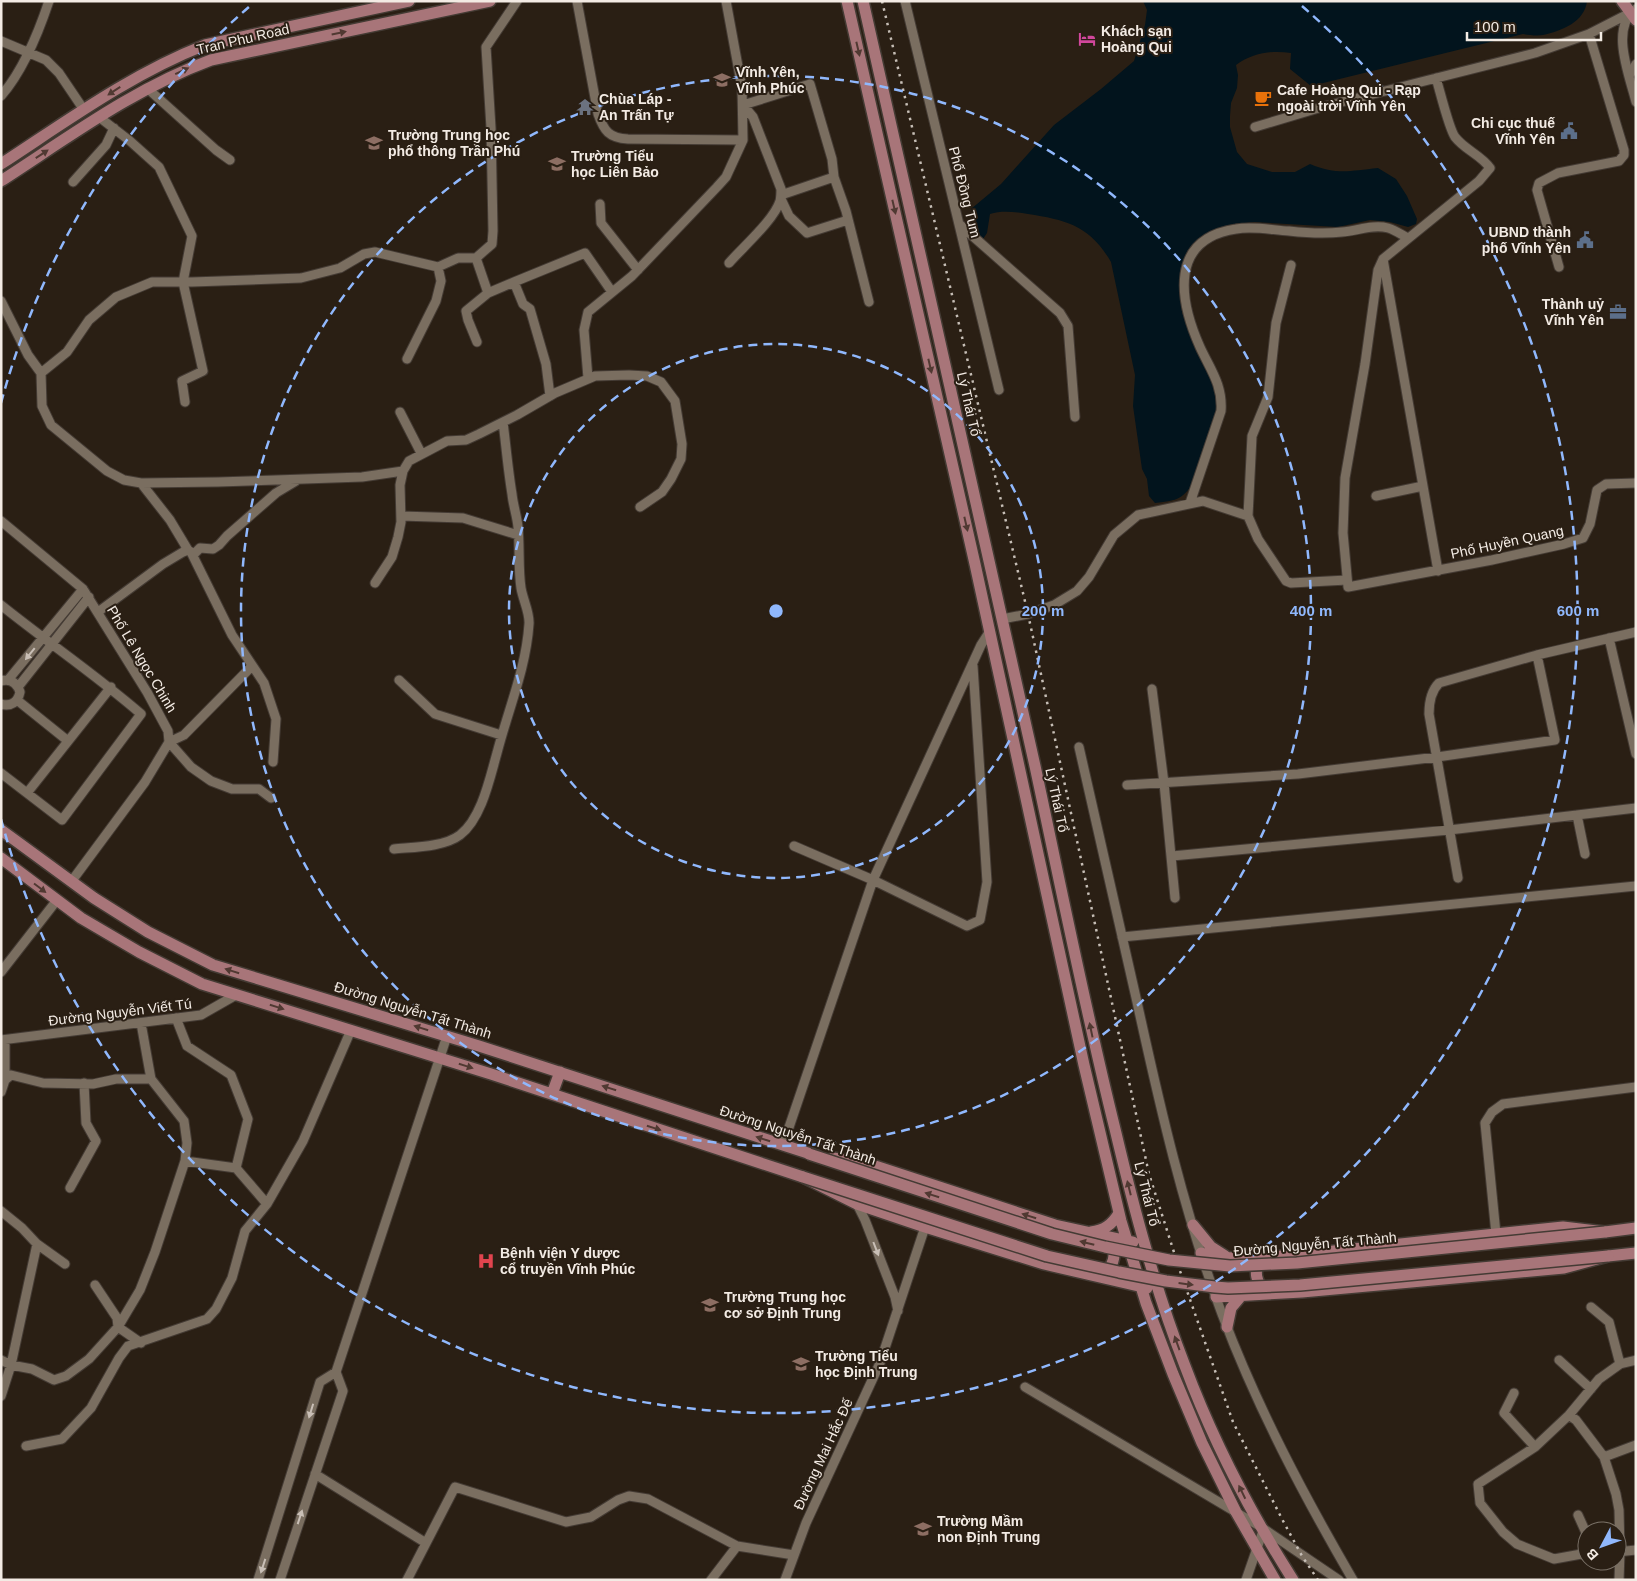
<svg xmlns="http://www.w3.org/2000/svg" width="1637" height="1581" font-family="Helvetica,sans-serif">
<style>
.water{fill:#02141d}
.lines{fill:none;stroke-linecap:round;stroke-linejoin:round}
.minor-casing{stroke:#443b34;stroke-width:11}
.major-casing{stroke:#443b34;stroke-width:14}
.minor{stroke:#7a6e60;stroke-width:9}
.major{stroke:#a87579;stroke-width:11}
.rail{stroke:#c6beb6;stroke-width:2.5;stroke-dasharray:2.5 5;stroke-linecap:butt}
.major-bridge-casing{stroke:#443b34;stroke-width:14;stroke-linecap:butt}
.major-bridge{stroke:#a87579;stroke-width:11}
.oneway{fill:#503932}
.oneway2{fill:#c9bfb6}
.ring{fill:none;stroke:#90b8fd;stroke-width:2.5;stroke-dasharray:9 6}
.labels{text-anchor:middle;stroke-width:4;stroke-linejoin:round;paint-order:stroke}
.poi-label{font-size:14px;font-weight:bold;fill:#f3ebe4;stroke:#2a1f14;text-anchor:start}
.street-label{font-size:14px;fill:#f3ebe4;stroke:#2a1f14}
.centre{fill:#90b8fd;stroke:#2a1f14;stroke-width:2.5}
.ring-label{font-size:15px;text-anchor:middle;font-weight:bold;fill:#90b8fd;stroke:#2a1f14;stroke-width:4;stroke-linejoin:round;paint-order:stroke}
</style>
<rect width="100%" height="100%" fill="#2a1f14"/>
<path class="water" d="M1143,1H1587C1585,22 1561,31 1543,35C1537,36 1529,35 1523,34L1311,86L1290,69L1291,53C1271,50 1253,53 1236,65L1238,75L1237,88L1231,103L1230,116V127L1237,152L1247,164L1272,172H1295L1310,164C1337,175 1349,171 1378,168L1396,179L1407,196L1417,219L1416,224L1408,227L1390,222L1370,220L1338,227L1255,222L1233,224L1216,229L1199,239L1188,255L1182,270L1179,290L1182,312L1189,332L1218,392L1217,411L1196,479C1182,500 1179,500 1155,503L1149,496L1147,479L1142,469L1133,406L1135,375L1111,262C1090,226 1067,220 1028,214C1016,212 1002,210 990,214L987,233L983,239L978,235L971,209L1001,184L1054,125L1101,89L1134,61L1145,25L1147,10Z"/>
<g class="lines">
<g class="minor-casing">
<path id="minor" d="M577,1L598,114C604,131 609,138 628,139L743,140
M905,1L999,390
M1636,9C1609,27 1630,77 1636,102
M1,41L46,60L59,73L84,110
M1629,76L1636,64
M1436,78C1440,91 1449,129 1455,137C1465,150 1481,155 1490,168L1479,181L1383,259L1378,270L1365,364L1345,478L1343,533L1348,587L1492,560L1564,544L1583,538L1590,524L1597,490L1606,484L1636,483
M147,88L216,150L230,160
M1,96C22,72 39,31 49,1
M99,117L130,141L159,167L192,236L183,282L203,371L182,381L185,402
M1255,127L1322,107L1535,53L1589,34L1630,13
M834,177L846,211L869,302
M73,182L106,145L114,128
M781,199L789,216L807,233L848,220
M600,204L601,223L638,270
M959,224L1060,313L1068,326L1075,417
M476,258L488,293L514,282L523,304L530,309L546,364L550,396
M1383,259L1438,571
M729,263C743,247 774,220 780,201C781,197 781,193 781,189L753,117L743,105L810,84L832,159L834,177L781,195
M1291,265L1276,323L1268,397L1252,436L1248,516L1258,539L1286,581L1291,583L1347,580
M1559,267L1537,190L1539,183L1558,173L1619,161L1624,155V150L1589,34
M514,282L585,253L612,292
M1,301L28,355L41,373L42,406L51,425L107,471L124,480L141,483L218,482L362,477L403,471
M477,342L468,320L466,311L488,293
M407,359L436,301L441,281L438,267
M41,373L67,352L89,320L116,297L152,282H192L301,278L340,268L364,254L375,252L438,267L458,258H476L492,244L493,231L491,128L486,47L517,1
M588,378L584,330L588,312L632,276L717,187L726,177L743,140L742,88L726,1
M400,412L421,453
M141,483L170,520L188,550
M1376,496L1423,486
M1190,503L1221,411C1223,385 1210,369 1200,347C1179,300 1169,239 1236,229C1253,226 1272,230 1289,231C1307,233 1325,234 1342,232C1357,231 1373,224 1388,228C1395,230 1402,235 1408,238
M401,516L463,518L518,535
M1,521L83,589L147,692L168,731L169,742L145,782L71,882
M193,555L200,548L213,549L219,545L227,536L276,493L296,481
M375,583L392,557L398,537L401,522L400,485L403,471L409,461L447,441L466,440L479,434L517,415L555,393L595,376L629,375L647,376L661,382L675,401L682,444L681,459L671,479L662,492L640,507
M1,605C47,642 96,675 141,714L62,820L1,773
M98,612L163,564L183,552L188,550L191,552L232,635L264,683L276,719L273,762
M1002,619L1028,614L1054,605L1077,591L1089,577L1114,535L1138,515L1203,501L1248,516
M1609,638L1636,754
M252,666L184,735L169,742L191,767L211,781L232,789H259L271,798
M8,680L83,589
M399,680L435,714L501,735
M1,681C11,678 17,683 20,692C18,702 11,707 1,704
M18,687L89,597
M1152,689L1164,783L1175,898
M17,700L68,741
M1079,747C1098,832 1118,917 1137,1002C1160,1107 1184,1213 1222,1314C1257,1407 1303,1494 1353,1580
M1127,785L1298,774L1437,757L1555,740L1537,655
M27,793L111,687
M1577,815L1585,854
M794,846L873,880L967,926L980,920L987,882L973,666
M394,849C415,847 444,847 460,835C482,818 490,777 497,753C508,710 526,669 529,624C530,613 523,600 521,588C518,568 520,547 518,527C517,516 513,505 512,494C508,470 506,446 503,422
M1172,856L1449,830L1636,808
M1458,878L1429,714C1429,703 1431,691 1439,683L1537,655L1636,632
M1122,937L1636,886
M1,972L57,900
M176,1018L187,1046L231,1075L248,1119L236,1168
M1,1040L201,1015L236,995
M5,1040V1080
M1,1092L5,1080L11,1075L43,1083L93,1084L116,1079H151
M783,1145L873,880L981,645L990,631
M70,1188L96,1141L86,1123L84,1083
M267,1204L303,1141L351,1030
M857,1204L865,1220L895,1297L898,1311
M1,1211L22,1228L37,1244L65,1264
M1496,1234L1485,1123L1492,1112L1503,1104L1636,1087
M95,1285L117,1318L118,1327L141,1343
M1591,1307L1609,1322L1620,1364
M1,1360L11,1365L32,1369L54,1380L66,1376L89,1359L118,1327L140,1290L155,1252L185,1161L187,1143L184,1121L151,1079L141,1023
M1559,1360L1591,1389
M1025,1387L1261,1527L1339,1580
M1514,1393L1504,1413L1535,1447
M1,1396L11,1365L37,1244
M1569,1415L1576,1420L1604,1457L1616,1494L1619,1510L1620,1552L1619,1580
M26,1446L62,1439L91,1408L119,1358L128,1346L207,1319L216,1309L232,1278L245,1231L267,1204L236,1168L185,1161
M1604,1457L1636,1445
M315,1474L426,1543
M1578,1515L1587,1535
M1617,1552L1636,1550
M1587,1553L1554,1559L1517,1544L1503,1532L1480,1503L1478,1484L1535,1447L1569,1415L1599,1379L1620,1364L1636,1360
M258,1580L320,1382L336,1372L447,1036
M280,1580L343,1391L336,1372
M407,1580L455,1487L566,1522L591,1517L618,1500L629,1496L648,1499L737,1546L794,1555
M711,1580L737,1546
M785,1580L806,1523L880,1363L925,1227
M1246,1580L1263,1531"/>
</g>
<g class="major-casing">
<path id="major" d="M847,1L975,564L1084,1065L1121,1221L1146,1303L1173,1374L1202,1443L1236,1512L1275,1580
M863,1C920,256 979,511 1035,766C1061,887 1085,1009 1115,1129C1134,1209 1155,1289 1185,1366C1213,1441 1250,1512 1293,1580
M1622,1L1636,20
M1,164C67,121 131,74 205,45L409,1
M1,181C69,137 135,88 211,60L490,1
M1,830L94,898L148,932L213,965L479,1046L817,1156
M1,858L81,918L139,952L202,984L491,1074L803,1177L857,1204L925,1227L1044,1264L1147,1288
M552,1094L560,1072
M833,1158L869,1164L1055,1225L1133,1242
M1193,1225L1211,1247L1225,1256
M1091,1232C1104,1230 1112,1225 1119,1213
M1201,1253C1232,1262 1265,1257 1296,1255L1563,1227L1605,1232L1636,1228
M1262,1258C1253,1270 1255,1283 1267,1292
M1102,1275C1114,1266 1117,1255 1111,1241
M1216,1297L1302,1292L1564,1268L1608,1256L1636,1253
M1227,1327L1231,1308L1242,1295"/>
</g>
<use href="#minor" class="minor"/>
<use href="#major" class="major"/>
<path class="rail" d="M882,1L1028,614L1149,1174L1180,1271L1233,1422L1282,1519L1302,1556L1318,1580"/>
<g class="major-bridge-casing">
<path id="major-bridge" d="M809,1154L1052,1234L1105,1247L1169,1260L1230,1266L1297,1263L1605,1232
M803,1177L1047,1256L1119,1272L1166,1281L1215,1287L1228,1288L1300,1285L1608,1256"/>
</g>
<use href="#major-bridge" class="major-bridge"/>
</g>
<defs><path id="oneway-solid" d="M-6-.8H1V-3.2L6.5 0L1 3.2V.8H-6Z" transform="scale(1.25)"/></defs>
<g class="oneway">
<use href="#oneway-solid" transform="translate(339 33) rotate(-12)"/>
<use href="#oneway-solid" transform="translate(858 49) rotate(77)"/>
<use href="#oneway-solid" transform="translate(182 71) rotate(-25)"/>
<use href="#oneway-solid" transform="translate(114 91) rotate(147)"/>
<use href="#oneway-solid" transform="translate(42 154) rotate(-33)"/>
<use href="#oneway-solid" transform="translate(894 207) rotate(77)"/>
<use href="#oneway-solid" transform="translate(930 366) rotate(77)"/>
<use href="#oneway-solid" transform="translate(966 524) rotate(77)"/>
<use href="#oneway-solid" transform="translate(40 888) rotate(37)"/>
<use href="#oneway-solid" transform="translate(232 971) rotate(-162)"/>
<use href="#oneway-solid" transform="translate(277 1007) rotate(17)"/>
<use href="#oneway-solid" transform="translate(421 1028) rotate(-163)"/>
<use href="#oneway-solid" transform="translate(1091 1030) rotate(-102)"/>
<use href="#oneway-solid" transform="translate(466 1066) rotate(17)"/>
<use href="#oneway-solid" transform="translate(609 1088) rotate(-162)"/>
<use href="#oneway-solid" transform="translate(654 1128) rotate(18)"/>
<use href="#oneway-solid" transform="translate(763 1139) rotate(-162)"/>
<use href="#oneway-solid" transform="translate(1129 1188) rotate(-104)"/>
<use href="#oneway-solid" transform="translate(932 1195) rotate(-162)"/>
<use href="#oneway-solid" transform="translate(1029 1216) rotate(-162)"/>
<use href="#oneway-solid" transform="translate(1087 1243) rotate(-166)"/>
<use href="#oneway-solid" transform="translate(1186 1284) rotate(7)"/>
<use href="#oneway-solid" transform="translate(1177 1343) rotate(-110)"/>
<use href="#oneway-solid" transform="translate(1242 1492) rotate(-116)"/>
</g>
<g class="oneway2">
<use href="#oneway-solid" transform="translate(30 654) rotate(129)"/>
<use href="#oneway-solid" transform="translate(876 1249) rotate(69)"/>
<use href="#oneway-solid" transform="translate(311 1411) rotate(107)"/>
<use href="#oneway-solid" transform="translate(300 1517) rotate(-72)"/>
<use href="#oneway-solid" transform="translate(263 1566) rotate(108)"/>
</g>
<g class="ring">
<circle cx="776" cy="611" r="267"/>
<circle cx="776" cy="611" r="535"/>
<path d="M1 403A802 802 0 0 1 250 6M1302 6A802 802 0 1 1 1 819"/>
</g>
<defs>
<g id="hotel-bare" transform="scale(1.35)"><path d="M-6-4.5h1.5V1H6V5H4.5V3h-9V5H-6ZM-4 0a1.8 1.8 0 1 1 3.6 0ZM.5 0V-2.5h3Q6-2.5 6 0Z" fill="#d1479c" stroke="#2a1f14" stroke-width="2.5" paint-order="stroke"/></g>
<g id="school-bare" transform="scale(1.35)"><path d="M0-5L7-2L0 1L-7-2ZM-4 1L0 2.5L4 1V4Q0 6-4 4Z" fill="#8d6e63" stroke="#2a1f14" stroke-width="2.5" paint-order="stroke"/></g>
<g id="cafe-bare" transform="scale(1.35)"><path d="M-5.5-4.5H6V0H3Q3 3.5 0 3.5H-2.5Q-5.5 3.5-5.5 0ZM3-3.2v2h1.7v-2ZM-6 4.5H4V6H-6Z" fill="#e8710a" stroke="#2a1f14" stroke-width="2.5" paint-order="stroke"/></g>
<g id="temple-bare" transform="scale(1.35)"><path d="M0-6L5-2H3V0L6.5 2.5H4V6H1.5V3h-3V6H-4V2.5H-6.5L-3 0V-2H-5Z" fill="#6b7280" stroke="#2a1f14" stroke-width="2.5" paint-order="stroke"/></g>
<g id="civic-bare" transform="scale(1.35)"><path d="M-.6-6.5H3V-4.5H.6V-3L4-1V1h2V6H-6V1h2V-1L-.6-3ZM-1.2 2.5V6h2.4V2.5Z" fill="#5c6f8a" stroke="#2a1f14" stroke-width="2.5" paint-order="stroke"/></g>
<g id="office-bare" transform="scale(1.35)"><path d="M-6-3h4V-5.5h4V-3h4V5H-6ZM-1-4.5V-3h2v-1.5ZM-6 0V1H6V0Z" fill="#5c6f8a" stroke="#2a1f14" stroke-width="2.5" paint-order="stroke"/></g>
<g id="hospital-bare" transform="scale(1.35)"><path d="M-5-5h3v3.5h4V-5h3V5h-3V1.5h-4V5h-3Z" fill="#e0444e" stroke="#2a1f14" stroke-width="2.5" paint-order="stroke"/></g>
</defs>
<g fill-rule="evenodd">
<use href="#hotel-bare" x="1087" y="39"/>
<use href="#school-bare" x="722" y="80"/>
<use href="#cafe-bare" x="1263" y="98"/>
<use href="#temple-bare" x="585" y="107"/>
<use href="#civic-bare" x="1569" y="131"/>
<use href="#school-bare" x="374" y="143"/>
<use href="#school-bare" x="557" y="164"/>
<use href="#civic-bare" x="1585" y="240"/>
<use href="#office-bare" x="1618" y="312"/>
<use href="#hospital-bare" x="486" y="1261"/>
<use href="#school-bare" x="710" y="1305"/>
<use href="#school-bare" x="801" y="1364"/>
<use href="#school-bare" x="923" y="1529"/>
</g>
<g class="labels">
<g class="poi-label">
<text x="1101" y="36">Khách sạn<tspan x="1101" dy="16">Hoàng Qui</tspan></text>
<text x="736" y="77">Vĩnh Yên,<tspan x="736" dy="16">Vĩnh Phúc</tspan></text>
<text x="1277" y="95">Cafe Hoàng Qui - Rạp<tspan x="1277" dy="16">ngoài trời Vĩnh Yên</tspan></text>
<text x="599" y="104">Chùa Láp -<tspan x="599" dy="16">An Trấn Tự</tspan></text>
<text x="1555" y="128" text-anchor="end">Chi cục thuế<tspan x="1555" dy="16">Vĩnh Yên</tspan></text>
<text x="388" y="140">Trường Trung học<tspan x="388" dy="16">phổ thông Trần Phú</tspan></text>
<text x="571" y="161">Trường Tiểu<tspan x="571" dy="16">học Liên Bảo</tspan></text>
<text x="1571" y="237" text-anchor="end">UBND thành<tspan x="1571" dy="16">phố Vĩnh Yên</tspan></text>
<text x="1604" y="309" text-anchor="end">Thành uỷ<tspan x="1604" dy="16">Vĩnh Yên</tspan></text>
<text x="500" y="1258">Bệnh viện Y dược<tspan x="500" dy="16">cổ truyền Vĩnh Phúc</tspan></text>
<text x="724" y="1302">Trường Trung học<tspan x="724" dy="16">cơ sở Định Trung</tspan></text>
<text x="815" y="1361">Trường Tiểu<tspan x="815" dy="16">học Định Trung</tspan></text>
<text x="937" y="1526">Trường Mầm<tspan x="937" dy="16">non Định Trung</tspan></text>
</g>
<g class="street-label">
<text transform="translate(243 39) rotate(-13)" y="5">Tran Phu Road</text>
<text transform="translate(965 192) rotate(76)" y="5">Phố Đồng Tum</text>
<text transform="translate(969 404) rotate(77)" y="5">Lý Thái Tổ</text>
<text transform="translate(1507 542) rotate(-12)" y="5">Phố Huyền Quang</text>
<text transform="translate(142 659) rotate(59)" y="5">Phố Lê Ngọc Chinh</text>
<text transform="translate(1057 800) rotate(78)" y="5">Lý Thái Tổ</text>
<text transform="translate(413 1010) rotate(17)" y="5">Đường Nguyễn Tất Thành</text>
<text transform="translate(120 1012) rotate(-7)" y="5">Đường Nguyễn Viết Tú</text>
<text transform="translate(798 1135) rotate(18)" y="5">Đường Nguyễn Tất Thành</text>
<text transform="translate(1147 1194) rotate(76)" y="5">Lý Thái Tổ</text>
<text transform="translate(1315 1244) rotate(-5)" y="5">Đường Nguyễn Tất Thành</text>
<text transform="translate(823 1454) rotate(-65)" y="5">Đường Mai Hắc Đế</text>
</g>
</g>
<circle cx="776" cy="611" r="8" class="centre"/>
<g class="ring-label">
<text x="1043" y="616">200 m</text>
<text x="1311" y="616">400 m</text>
<text x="1578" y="616">600 m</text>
</g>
<rect width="1637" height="1581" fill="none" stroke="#f3ebe4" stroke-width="5"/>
<g transform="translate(1602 1546) rotate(229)"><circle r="24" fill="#2a1f14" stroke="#7a7167"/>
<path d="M0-4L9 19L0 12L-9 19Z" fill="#90b8fd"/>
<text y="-8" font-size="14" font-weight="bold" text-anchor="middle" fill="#f3ebe4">B</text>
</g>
<path d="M1467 32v8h134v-8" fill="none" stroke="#f3ebe4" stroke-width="2.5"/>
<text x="1474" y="32" font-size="15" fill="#f3ebe4" stroke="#2a1f14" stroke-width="4" paint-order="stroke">100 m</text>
</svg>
